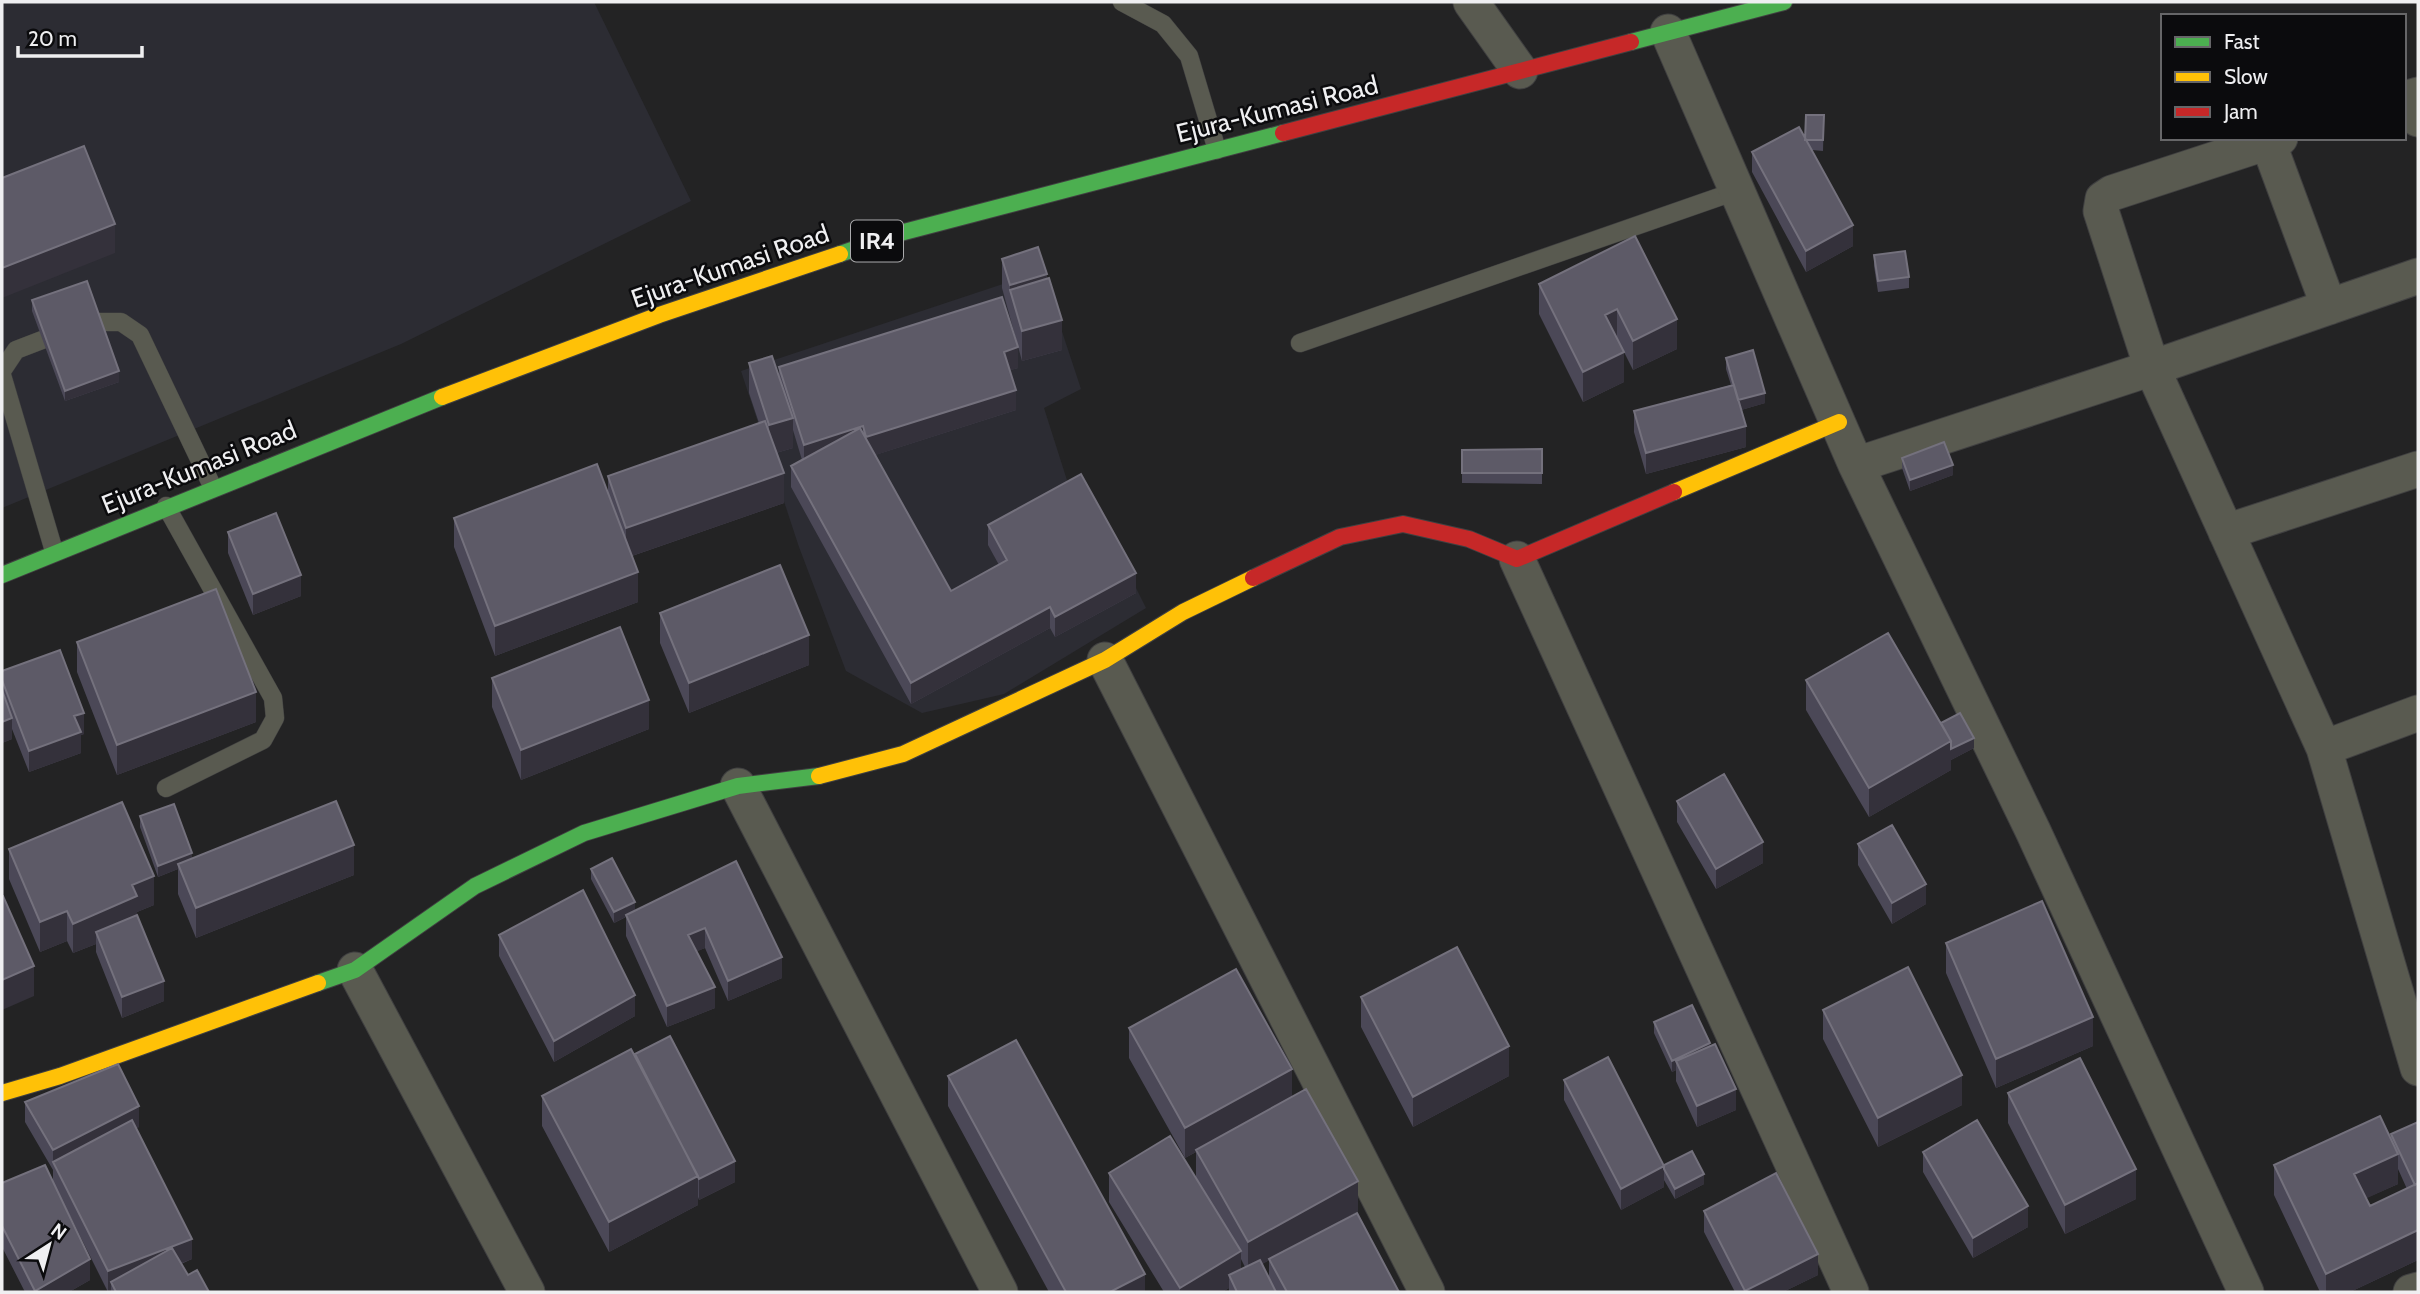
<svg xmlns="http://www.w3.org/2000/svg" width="2420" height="1294" font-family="Cabin,sans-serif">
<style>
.built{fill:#2c2c33}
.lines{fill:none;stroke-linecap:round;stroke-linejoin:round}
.lane-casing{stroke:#404041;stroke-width:19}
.street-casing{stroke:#404041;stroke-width:37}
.fast-casing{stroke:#404041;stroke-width:18}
.slow-casing{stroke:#404041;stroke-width:18}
.jam-casing{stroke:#404041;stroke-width:18}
.lane{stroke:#595a50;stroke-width:18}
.street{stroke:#595a50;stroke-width:35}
.fast{stroke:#4caf50;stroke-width:16}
.slow{stroke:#ffc107;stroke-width:16}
.jam{stroke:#c62828;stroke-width:16}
.wall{fill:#4b4857;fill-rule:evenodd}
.shaded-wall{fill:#34313b}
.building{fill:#5d5a67;stroke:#74717d;stroke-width:2}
.labels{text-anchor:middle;stroke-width:5;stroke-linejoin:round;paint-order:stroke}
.shield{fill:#0b0b0d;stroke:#ababad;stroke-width:2}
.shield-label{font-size:24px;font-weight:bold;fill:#efeff1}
.street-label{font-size:26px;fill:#efeff1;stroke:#0b0b0d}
</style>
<rect width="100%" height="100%" fill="#232324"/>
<path class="built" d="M2,2H594L691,201L401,344L2,508Z
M1042,271L1081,389L1044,408L1072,496L1087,490L1146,608L1004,694L922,713L846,671L799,547L741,371Z"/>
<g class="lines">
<g class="lane-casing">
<path id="lane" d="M1122,2L1163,24L1189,56L1217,150
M98,322H121L140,335L213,488
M1300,343L1739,190
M2,371L16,350L42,340
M2,375L54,551
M166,788L263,740L275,718L273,698L166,506"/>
</g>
<g class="street-casing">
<path id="street" d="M1471,2L1520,71
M1668,32L1856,465L2033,831L2246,1292
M2418,95L2411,97L2418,119
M2280,138L2112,193L2103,199L2101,211L2152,368L2418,276
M2268,142L2329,307
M1856,465L2152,368L2324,748L2418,713
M2226,532L2418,469
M1517,559L1851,1292
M1105,660L1427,1292
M2324,748L2418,1068
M738,786L1000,1292
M355,970L527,1292
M2411,1292L2418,1290"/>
</g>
<g class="fast-casing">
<path id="fast" d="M1631,42L1784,2
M840,254L904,232L1283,133
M2,575L442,397
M318,983L355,970L475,886L584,833L738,786L819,776"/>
</g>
<g class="slow-casing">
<path id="slow" d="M442,397L659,315L840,254
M1674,492L1839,422
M819,776L903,754L1105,660L1183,612L1253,578
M2,1093L60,1076L318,983"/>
</g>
<g class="jam-casing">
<path id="jam" d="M1283,133L1631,42
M1253,578L1340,537L1403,524L1469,539L1517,559L1674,492"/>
</g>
<use href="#lane" class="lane"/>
<use href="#street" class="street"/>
<use href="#fast" class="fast"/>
<use href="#slow" class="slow"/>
<use href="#jam" class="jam"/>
</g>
<path class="wall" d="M1824,115L1823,151L1812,150L1853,246L1806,272L1752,172V152L1805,138Z
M1635,236L1677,349L1633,370L1624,352V382L1583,402L1539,314V284Z
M1874,255L1909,277V288L1878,292L1874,266Z
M1002,259L1047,279L1062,350L1022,361L1002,288Z
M32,300L119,382L65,401L32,311Z
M1726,358L1765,403L1741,410L1746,447L1646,474L1634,432V411L1731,385L1726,369Z
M749,363L779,378V367L1018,368L1010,370L1016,410L875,455L951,591L999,565L988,545V525L1136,593L1055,637L1050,628L911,704L791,487V466L802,460L793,430V448L776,453L784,503L632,556L638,602L495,656L454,547V518L608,492V476L759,423L749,393Z
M1542,449V484L1462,483V450Z
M1902,458L1953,475L1910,491L1902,468Z
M228,532L301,596L253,615L228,553Z
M660,613L809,665L689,713L660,643Z
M77,642L256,722L117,775L77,672Z
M2,671L84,734L81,735V753L29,772L12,729V739L2,743Z
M492,678L649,729L521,780L492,707Z
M1806,680L1941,722L1974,748L1951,760V770L1869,817L1806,710Z
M1677,801L1763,863L1716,889L1677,822Z
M140,816L192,858L354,875L196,938L178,894V869L158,877L140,827Z
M1858,844L1926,904L1892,924L1858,865Z
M9,849L154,905L137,912V915L164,1001L122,1018L96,952V944L73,953L67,941L40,952L9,879Z
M736,861L782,978L728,1001L705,948L697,951L715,1008L667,1027L626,936V917L614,923L591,879V869L635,911Z
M499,935L635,1016L554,1062L499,956Z
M1946,943L2093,1046L1996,1088L1946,973Z
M1361,997L1509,1076L1413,1127L1361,1027Z
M1823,1010L1962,1105L1878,1147L1823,1039Z
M1654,1022L1710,1046L1736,1110L1697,1127L1676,1081V1070L1672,1072L1654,1033Z
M1129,1028L1292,1097L1358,1211L1291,1248L1399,1292H1229V1288L1222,1292H1164L1109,1202V1173L1196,1179V1152L1185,1158L1129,1058ZM1241,1259L1245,1267L1241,1269ZM1269,1260V1278L1262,1264Z
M635,1056L735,1182L699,1200L698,1197V1205L609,1252L542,1126V1096Z
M948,1076L1145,1292H1049L948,1106Z
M1564,1080L1664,1165L1704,1184L1675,1199L1664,1180V1187L1621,1210L1564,1100Z
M2008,1093L2136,1199L2065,1234L2008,1123Z
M25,1102L139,1127L136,1128L192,1259L181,1264L188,1275L209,1292H111V1291L108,1292L53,1182V1170L25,1122Z
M2418,1122V1260L2350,1292H2320L2274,1195V1165L2391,1140V1134ZM2398,1169L2407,1189L2370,1206L2366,1198L2398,1184Z
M1923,1152L2028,1227L1973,1258L1923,1172Z
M2,1183L90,1280L69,1292H25L2,1247Z
M1704,1211L1818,1275L1783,1292H1735L1704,1232Z"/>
<path class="shaded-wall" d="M115,224V253L2,298V268Z
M1853,225V246L1806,272V251Z
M1047,274V304L1010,291V285Z
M1617,309V339L1605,315Z
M1677,319V349L1633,370V341Z
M1062,320V350L1022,361V331Z
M1018,347V368L1004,372V352Z
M1624,352V382L1583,402V372Z
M119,371V382L65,401V391Z
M1016,390V410L866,458V437Z
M1765,393V403L1738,411V400Z
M793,418V448L769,455V425Z
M863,426V447L804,465V445Z
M1746,426V447L1646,474V453Z
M1953,465V475L1910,491V480Z
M784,473V503L626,558V528Z
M638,572V602L495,656V626Z
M1136,573V593L1055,637V617Z
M301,575V596L253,615V594Z
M1050,607V628L911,704V683Z
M809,635V665L689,713V683Z
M256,692V722L117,775V745Z
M649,700V729L521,780V750Z
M84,713V734L81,735V753L29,772V751L74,716Z
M12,718V739L2,743V722Z
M1974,738V748L1951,760V770L1869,817V788L1951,741Z
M1763,842V863L1716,889V869Z
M354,845V875L196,938V908Z
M192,853V864H178V869L158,877V866Z
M154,876V905L137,912V926L96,932V944L73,953V924L132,885Z
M1926,884V904L1892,924V903Z
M635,902V912L614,923V912Z
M67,911V941L40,952V922Z
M705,928V948L688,955V935Z
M782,957V978L728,1001V981Z
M34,966V996L2,1010V980Z
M164,981V1001L122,1018V997Z
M715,987V1008L667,1027V1006Z
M635,995V1016L554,1062V1041Z
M2093,1017V1046L1996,1088V1059Z
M1710,1043V1054L1676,1061V1070L1672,1072V1061Z
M1509,1046V1076L1413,1127V1097Z
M1292,1069V1099L1196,1150V1152L1185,1158V1128Z
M1962,1075V1105L1878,1147V1118Z
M1736,1089V1110L1697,1127V1106Z
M139,1106V1127L57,1169L53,1162V1150Z
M2398,1154V1184L2354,1204V1174Z
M735,1161V1182L699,1200V1179Z
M1664,1166V1187L1621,1210V1189Z
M2136,1169V1199L2065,1234V1205Z
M1704,1174V1184L1675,1199V1189Z
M698,1176V1205L609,1252V1222Z
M1358,1181V1211L1248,1272V1242Z
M2028,1206V1227L1973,1258V1238Z
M2418,1230V1260L2350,1292H2326V1274Z
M192,1239V1259L115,1289L111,1282V1291L108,1292V1271Z
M1241,1251V1280L1229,1275V1288L1222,1292H1180V1288Z
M1818,1254V1275L1783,1292H1745V1291Z
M90,1259V1280L69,1292H35Z
M1145,1274V1292H1110Z"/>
<path class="building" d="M1806,115H1824L1823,140H1805Z
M1799,127L1853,225L1806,251L1752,152Z
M84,146L115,224L2,268V178Z
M1635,236L1677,319L1633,341L1617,309L1605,315L1624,352L1583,372L1539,284Z
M1038,247L1047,274L1010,285L1002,259Z
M1905,251L1909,277L1878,281L1874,255Z
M1049,278L1062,320L1022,331L1010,290Z
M87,281L119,371L65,391L32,300Z
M1002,297L1018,347L1004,352L1016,390L866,437L863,426L804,445L779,367Z
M1753,350L1765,393L1738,400L1726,358Z
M772,356L793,418L769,425L749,363Z
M1734,385L1746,426L1646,453L1634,411Z
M765,421L784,473L626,528L608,476Z
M860,428L951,591L1007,560L988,525L1081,474L1136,573L1055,617L1050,607L911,683L791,466Z
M1944,442L1953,465L1910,480L1902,458Z
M1542,449V473H1462V450Z
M597,464L638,572L495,626L454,518Z
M276,513L301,575L253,594L228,532Z
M780,565L809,635L689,683L660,613Z
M216,589L256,692L117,745L77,642Z
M620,627L649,700L521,750L492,678Z
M1888,633L1951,741L1869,788L1806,680Z
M60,650L84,713L74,716L81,732L29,751L2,680V671Z
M2,690L12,718L2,722Z
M1960,713L1974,738L1951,749V741L1941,723Z
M1724,774L1763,842L1716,869L1677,801Z
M336,801L354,845L196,908L178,864Z
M122,802L154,876L132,885L137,896L73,924L67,911L40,922L9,849Z
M174,804L192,853L158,866L140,816Z
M1892,825L1926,884L1892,903L1858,844Z
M612,858L635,902L614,912L591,869Z
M736,861L782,957L728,981L705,928L688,935L715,987L667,1006L626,915Z
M583,890L635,995L554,1041L499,935Z
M2,896H3L34,966L2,980Z
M2042,901L2093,1017L1996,1059L1946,943Z
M137,915L164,981L122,997L96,932Z
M1457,947L1509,1046L1413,1097L1361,997Z
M1908,967L1962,1075L1878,1118L1823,1010Z
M1236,969L1292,1069L1185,1128L1129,1028Z
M1692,1005L1710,1043L1672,1061L1654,1022Z
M670,1036L735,1161L699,1179L635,1054Z
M1016,1040L1145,1274L1110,1292H1066L948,1076Z
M1715,1044L1736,1089L1697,1106L1676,1061Z
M631,1049L698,1176L609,1222L542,1096Z
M1608,1057L1664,1166L1621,1189L1564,1080Z
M2080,1058L2136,1169L2065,1205L2008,1093Z
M118,1064L139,1106L53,1150L25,1102Z
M1306,1089L1358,1181L1248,1242L1196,1150Z
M2380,1116L2398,1154L2354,1174L2370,1206L2418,1183V1230L2326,1274L2274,1165Z
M132,1120L192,1239L108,1271L53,1162Z
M1977,1120L2028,1206L1973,1238L1923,1152Z
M2418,1122V1183L2415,1185L2391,1134Z
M1170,1136L1241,1251L1180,1288L1109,1173Z
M1692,1151L1704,1174L1675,1189L1664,1169V1165Z
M45,1165L90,1259L35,1291L2,1226V1183Z
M1776,1173L1818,1254L1745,1291L1704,1211Z
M1357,1213L1399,1292H1287L1269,1259Z
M172,1248L188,1275L197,1270L209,1292H116L111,1282Z
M1260,1260L1276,1292H1237L1229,1275Z"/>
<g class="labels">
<rect class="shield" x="851" y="220.5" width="52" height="41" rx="5"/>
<g class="shield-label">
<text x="877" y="249">IR4</text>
</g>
<g class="street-label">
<text transform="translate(1277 109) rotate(-14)" y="9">Ejura-Kumasi Road</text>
<text transform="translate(730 266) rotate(-19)" y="9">Ejura-Kumasi Road</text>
<text transform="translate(199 467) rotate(-22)" y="9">Ejura-Kumasi Road</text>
</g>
</g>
<rect width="2420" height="1294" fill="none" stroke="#efeff1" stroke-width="7"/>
<rect x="2161" y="14" width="245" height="126" fill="#0b0b0d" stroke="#666668" stroke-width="2"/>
<rect x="2175" y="37" width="35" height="10" fill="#4caf50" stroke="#666668" stroke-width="2"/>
<text x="2224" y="49" font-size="21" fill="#efeff1">Fast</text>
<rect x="2175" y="72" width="35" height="10" fill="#ffc107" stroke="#666668" stroke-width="2"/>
<text x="2224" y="84" font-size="21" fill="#efeff1">Slow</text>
<rect x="2175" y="107" width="35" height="10" fill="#c62828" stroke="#666668" stroke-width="2"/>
<text x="2224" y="119" font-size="21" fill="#efeff1">Jam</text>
<g transform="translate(49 1245) rotate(36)" stroke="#0b0b0d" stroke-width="5" paint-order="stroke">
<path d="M0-5L12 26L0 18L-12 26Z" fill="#efeff1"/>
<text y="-10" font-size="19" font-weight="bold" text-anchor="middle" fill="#efeff1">N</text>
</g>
<path d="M18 46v10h124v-10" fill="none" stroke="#efeff1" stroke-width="3.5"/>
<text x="28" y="46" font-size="21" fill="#efeff1" stroke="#0b0b0d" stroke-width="5" paint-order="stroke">20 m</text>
</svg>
